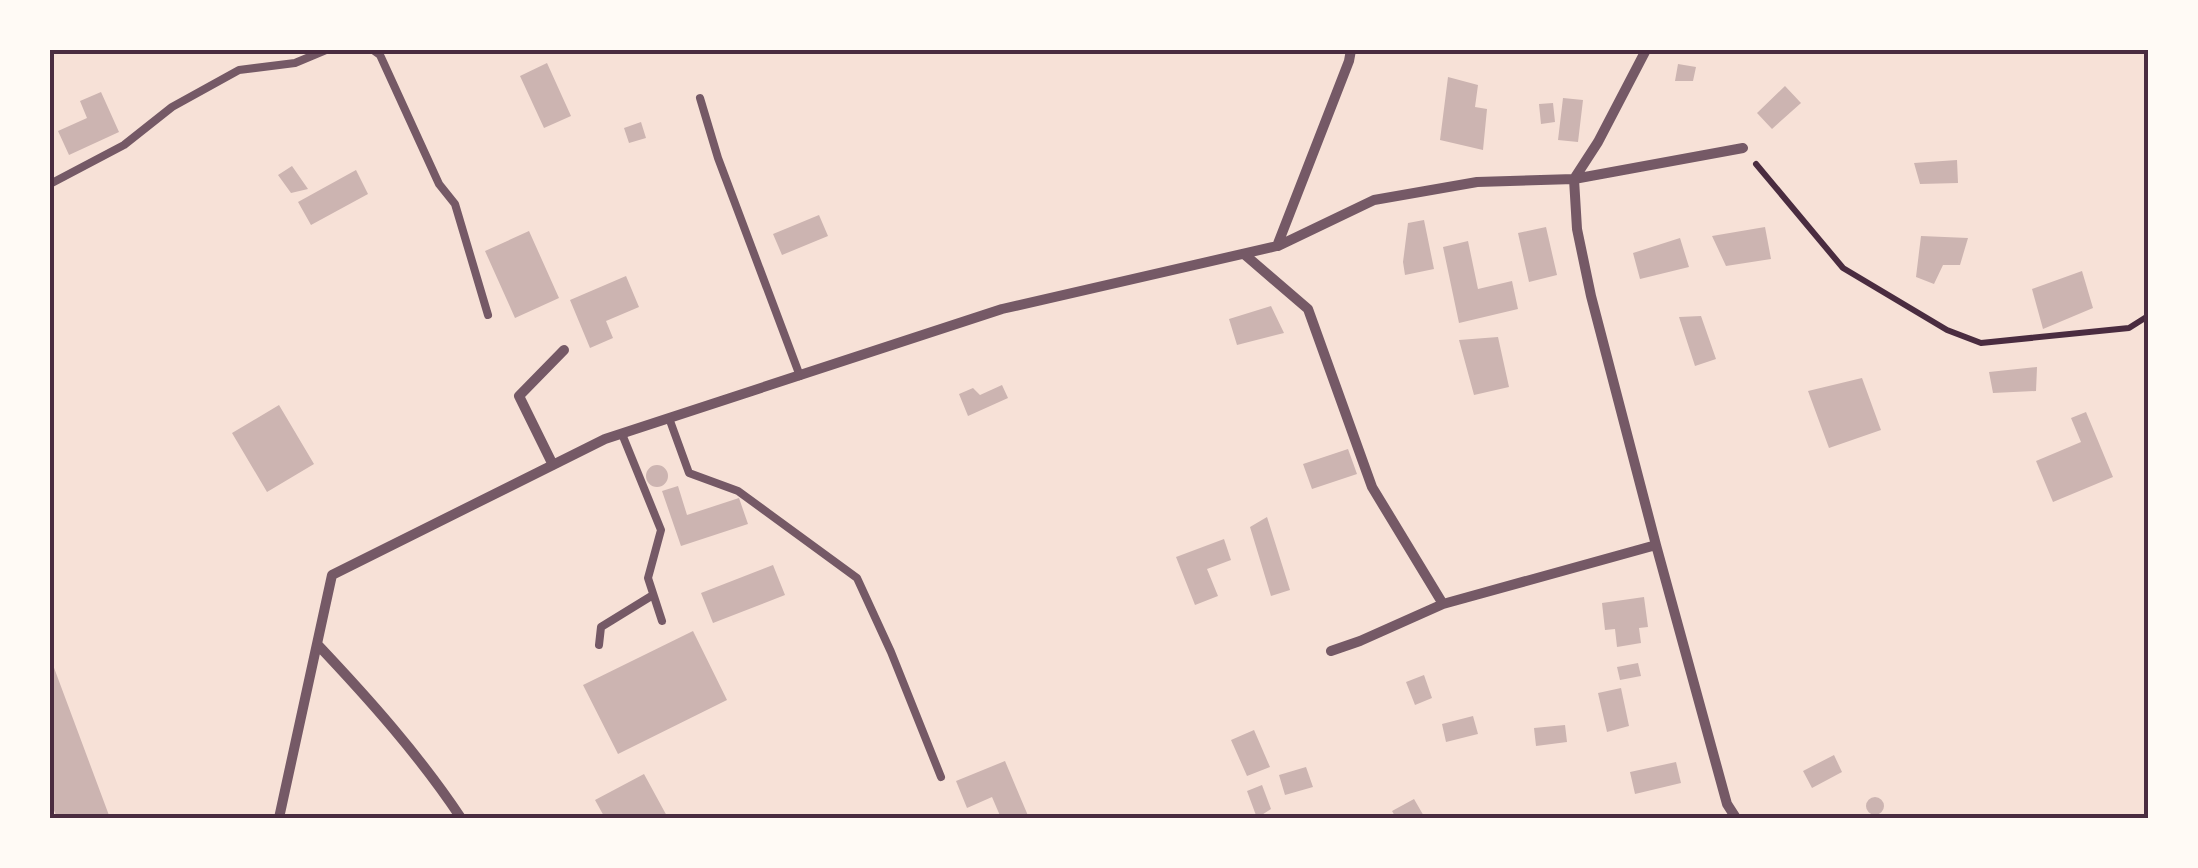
<svg xmlns="http://www.w3.org/2000/svg" width="2198" height="868" font-family="Karla,sans-serif">
<style>
.building{fill:#ccb4b1}
.lines{fill:none;stroke-linecap:round;stroke-linejoin:round}
.path{stroke:#4a2c40;stroke-width:6}
.service{stroke:#755966;stroke-width:8}
.minor{stroke:#755966;stroke-width:10}
.neatline{fill:none;stroke:#4a2c40;stroke-width:4}
</style>
<rect width="100%" height="100%" fill="#f7e1d7"/>
<path class="building" d="M547,63L571,116L544,128L520,76Z
M1678,64L1696,67L1693,81H1675Z
M1448,77L1478,85L1475,107L1487,109L1483,150L1440,140Z
M1785,86L1801,103L1772,129L1757,113Z
M101,92L119,132L69,155L58,131L87,118L80,101Z
M1563,98L1583,100L1578,142L1558,140Z
M1553,103L1555,122L1541,124L1539,104Z
M641,122L646,138L629,143L624,128Z
M1957,160L1958,183L1920,184L1914,163Z
M292,166L308,189L291,193L278,175Z
M356,170L368,194L311,225L298,202Z
M819,215L828,236L782,255L773,234Z
M1424,220L1434,269L1405,275L1403,262L1408,223Z
M1546,227L1557,275L1529,282L1518,233Z
M1765,227L1771,259L1726,266L1712,236Z
M529,231L559,298L515,318L485,251Z
M1921,236L1968,238L1960,265H1943L1934,284L1916,277Z
M1680,238L1689,267L1640,279L1633,253Z
M1468,241L1478,289L1512,281L1518,309L1459,323L1443,247Z
M2082,271L2093,308L2043,329L2032,289Z
M626,276L639,307L606,321L613,338L590,348L570,300Z
M1271,306L1284,333L1237,345L1229,319Z
M1701,316L1716,359L1695,366L1679,317Z
M1498,337L1509,387L1474,395L1459,340Z
M2037,367L2036,391L1993,393L1989,372Z
M1862,378L1881,430L1829,448L1808,391Z
M1002,385L1008,398L968,416L959,394L973,388L980,395Z
M279,405L314,464L267,492L232,433Z
M2086,412L2113,477L2053,502L2036,461L2081,442L2071,418Z
M1348,449L1357,474L1312,489L1303,464Z
M646 476a11 11 0 1 1 22 0a11 11 0 1 1-22 0Z
M678,486L687,515L739,498L748,524L681,546L662,491Z
M1267,517L1290,590L1271,596L1250,527Z
M1224,539L1231,560L1207,569L1218,596L1195,605L1176,557Z
M773,565L785,595L713,623L701,593Z
M1644,597L1648,627L1639,628L1641,643L1617,647L1615,629L1605,630L1602,603Z
M693,631L727,700L618,754L583,685Z
M50,657L110,818H57L50,800Z
M1638,663L1641,676L1620,680L1617,667Z
M1424,675L1432,698L1415,705L1406,682Z
M1621,688L1629,726L1607,732L1598,693Z
M1473,716L1478,734L1446,742L1442,724Z
M1565,725L1567,742L1536,746L1534,728Z
M1254,730L1270,767L1247,776L1231,740Z
M1834,755L1842,772L1812,788L1803,771Z
M1005,761L1029,818H1001L992,797L967,808L956,781Z
M1676,762L1681,783L1635,794L1630,772Z
M1306,767L1313,787L1285,795L1279,775Z
M644,774L668,818H605L595,800Z
M1262,785L1271,809L1257,818L1247,791Z
M1866 806a9 9 0 1 1 18 0a9 9 0 1 1-18 0Z
M1414,799L1425,818H1396L1392,811Z"/>
<g class="lines">
<path class="path" d="M1756,164L1843,268L1947,330L1981,343L2129,328L2148,316"/>
<path class="service" d="M373,50L380,55L439,184L455,204L488,315
M700,98L718,158L800,376
M50,184L124,145L172,107L239,70L295,63L326,50
M669,418L689,473L738,491L857,578L891,652L941,777
M622,434L661,530L648,578L662,621
M599,645L601,627L653,595"/>
<path class="minor" d="M1646,50L1598,142L1574,179L1743,148
M1278,246L1374,200L1477,182L1574,179L1577,229L1591,296L1656,545L1443,604L1360,641L1331,651
M1244,254L1308,309L1372,487L1443,604
M553,465L519,396L564,350
M1656,545L1727,804L1736,818
M317,644C369,699 419,755 461,818
M279,818L332,575L605,439L1002,309L1277,246L1349,61L1351,50"/>
</g>
<rect width="2198" height="868" fill="none" stroke="#fffaf5" stroke-width="105"/>
<rect x="52" y="52" width="2094" height="764" class="neatline"/>
</svg>
